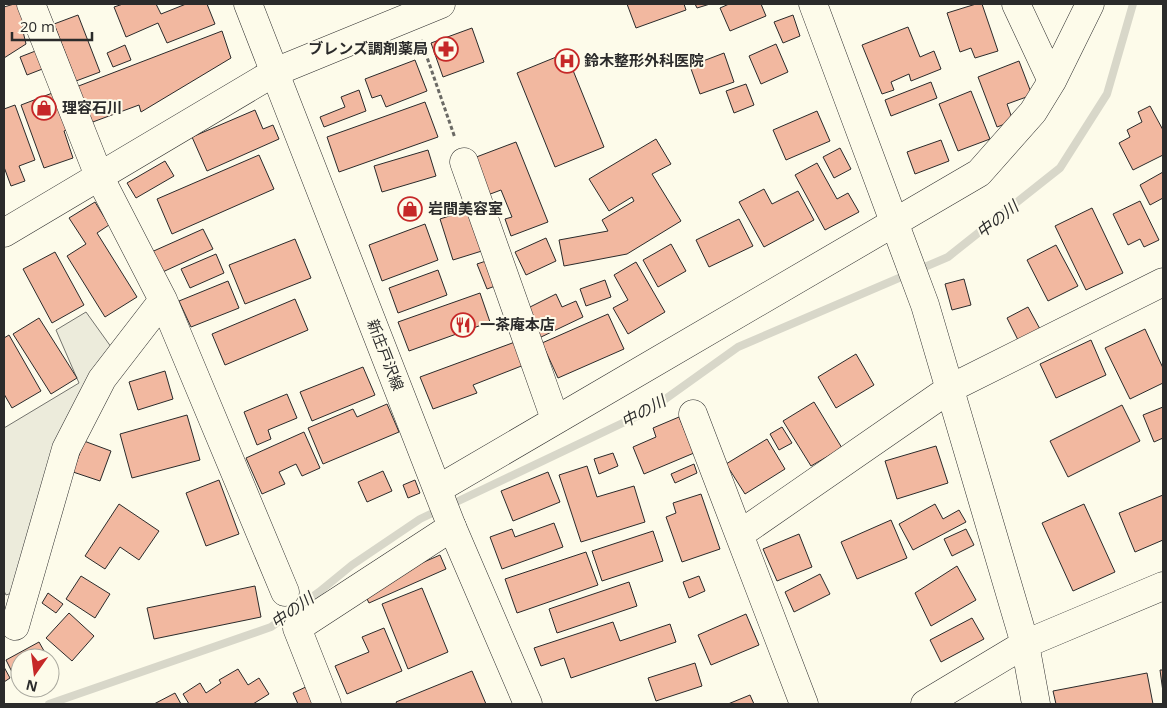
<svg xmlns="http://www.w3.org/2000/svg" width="1167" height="708" font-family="'Open Sans','Noto Sans JP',sans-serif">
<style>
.green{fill:#ecebdb;stroke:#74746e}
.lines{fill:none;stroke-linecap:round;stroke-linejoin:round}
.stream{stroke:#d8d7c9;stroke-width:8}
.building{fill:#f2b8a0;stroke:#2b2b2b}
.minor-casing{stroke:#2b2b2b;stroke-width:29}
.major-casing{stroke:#2b2b2b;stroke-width:29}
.path{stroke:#6a6964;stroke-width:3;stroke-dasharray:4 2.5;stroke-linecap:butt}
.minor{stroke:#fdfbea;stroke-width:28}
.major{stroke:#fdfbea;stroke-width:28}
.labels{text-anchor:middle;stroke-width:4;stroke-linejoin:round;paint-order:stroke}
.poi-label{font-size:15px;font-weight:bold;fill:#2b2b2b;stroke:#fdfbea;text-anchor:start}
.street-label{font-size:15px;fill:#2b2b2b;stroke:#fdfbea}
.water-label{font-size:16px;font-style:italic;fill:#2b2b2b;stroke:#fdfbea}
</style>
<rect width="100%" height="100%" fill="#fdfbea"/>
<path class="green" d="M86,312L114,351L18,591L6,595L4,591V428L79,383L56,330Z"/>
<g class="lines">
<path class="stream" d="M450,505L650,410L738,347L948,257L1060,168L1107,94L1133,4
M49,704L271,627L319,592L352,565L420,519L439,510"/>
</g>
<path class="building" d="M14,4H21L28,26L22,27L26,44L4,58V7Z
M123,4H156L161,14L186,4H207L215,24L167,43L158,23L126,37L114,7Z
M627,4H684L686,10L636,28Z
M695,4H710L697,8Z
M729,4H761L766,16L730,31L720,8Z
M976,4H982L998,51L975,58L971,48L960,52L947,13Z
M78,15L100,72L76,81L54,24Z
M793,15L800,36L783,43L774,22Z
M908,27L920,57L934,51L941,69L911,81L909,74L891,82L894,90L882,94L862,45Z
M472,28L484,62L443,77L431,43Z
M222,31L231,58L141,112L139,105L90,123L76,87Z
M776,44L788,72L761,84L749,56Z
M125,45L131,60L113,67L107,53Z
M38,50L45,68L27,75L20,57Z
M566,53L604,147L555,167L517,73Z
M724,53L734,82L700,94L690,66Z
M415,60L427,91L386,107L381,95L372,98L365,79Z
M1019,61L1032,95L1007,104L1013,121L997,127L978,77Z
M931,82L937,98L891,116L885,100Z
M746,84L754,105L734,113L726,91Z
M359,90L366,111L324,127L320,117L345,107L341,97Z
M971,91L990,139L958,151L939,104Z
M55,92L69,129L64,131L73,158L44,168L21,105Z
M425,102L438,137L339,172L327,137Z
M15,105L35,160L19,166L25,181L11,186L4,167V109Z
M1150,106L1163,130V155L1133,170L1119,143L1130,137L1127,130L1142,122L1138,112Z
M255,110L263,129L273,125L279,139L207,171L192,137Z
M817,111L830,141L786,160L773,130Z
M656,139L671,164L652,174L681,221L627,254L564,266L559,240L608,231L602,220L634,201L632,197L609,211L589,179Z
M941,140L949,161L915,174L907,152Z
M516,142L548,222L511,236L505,219L512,217L501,190L485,196L471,159Z
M840,148L851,169L834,178L823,157Z
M428,150L436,176L382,192L374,166Z
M259,155L274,189L172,234L157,199Z
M165,161L174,176L136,198L127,183Z
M817,163L837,199L848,193L859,212L825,230L795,175Z
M1163,172V198L1150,205L1140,185Z
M764,189L772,204L798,191L814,220L764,247L739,202Z
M1140,201L1159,240L1144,247L1140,239L1128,245L1113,214Z
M95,202L109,225L97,233L137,297L105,317L67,256L86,244L69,218Z
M1092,208L1123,273L1086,290L1055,226Z
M471,209L485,250L453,260L440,219Z
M739,219L753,246L709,267L696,240Z
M425,224L438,260L382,281L369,245Z
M203,229L213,249L156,275L147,254Z
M546,238L556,261L526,275L515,252Z
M295,239L311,278L245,304L229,265Z
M671,244L686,271L658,287L643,260Z
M1056,245L1078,286L1048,301L1027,260Z
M55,252L84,305L52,323L23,269Z
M216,254L224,273L190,288L181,269Z
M489,260L498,285L487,289L477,264Z
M636,262L665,312L628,334L613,308L628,300L614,275Z
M438,270L447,295L398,313L389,288Z
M964,279L971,305L952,310L945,284Z
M605,280L611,297L586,306L580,289Z
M228,281L239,308L191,327L179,301Z
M480,293L490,322L409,351L398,322Z
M556,294L562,307L576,301L583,317L539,338L526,309Z
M295,299L308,330L225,365L212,334Z
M1028,307L1040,329L1018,340L1007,318Z
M608,314L624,349L558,378L542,343Z
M39,318L77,378L51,394L13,334Z
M1145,329L1163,368V383L1130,399L1105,348Z
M9,335L41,391L12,408L4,394V338Z
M1091,340L1106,375L1056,398L1040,364Z
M515,342L524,365L473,385L477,393L433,409L420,377Z
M856,354L874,385L836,408L818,377Z
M363,367L375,395L312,421L300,392Z
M165,371L173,399L138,410L129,382Z
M287,394L297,418L268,430L271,439L257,445L244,412Z
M814,402L842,448L811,466L783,421Z
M387,404L399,432L323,464L308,428L353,409L357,417Z
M1122,405L1140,441L1068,477L1050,441Z
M1163,407V438L1154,442L1143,415Z
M187,415L200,460L132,478L120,434Z
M679,417L694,453L644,474L633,447L656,437L653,428Z
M782,427L792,443L779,450L770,434Z
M304,432L320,468L302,476L296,464L279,472L285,484L262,494L246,458Z
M767,439L785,469L745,494L726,464Z
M84,441L111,451L100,481L73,472Z
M936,446L948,483L897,499L885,461Z
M613,453L618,466L599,474L594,459Z
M694,464L697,473L675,483L671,474Z
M587,466L597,497L634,486L645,522L581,542L559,475Z
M383,471L392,491L367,502L358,482Z
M548,472L560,502L513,521L501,491Z
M219,480L239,534L206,546L186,493Z
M415,480L420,493L408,498L403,485Z
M701,494L720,549L682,562L666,517L676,513L673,503Z
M1163,495V540L1135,552L1119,513Z
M119,504L159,531L139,560L120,547L105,569L85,556Z
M935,504L943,519L959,510L966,522L913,550L899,524Z
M1084,504L1115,572L1073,591L1042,523Z
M891,520L907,558L857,579L841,542Z
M554,523L563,547L502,569L490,537L512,529L515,537Z
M966,529L974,545L952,556L944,539Z
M653,531L663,561L602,581L592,551Z
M799,534L812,567L777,581L763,549Z
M586,552L598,585L517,613L505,579Z
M440,555L446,569L369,603L362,589Z
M957,566L976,600L931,626L915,593Z
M820,574L830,594L794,612L785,592Z
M81,576L110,594L95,618L66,599Z
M699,576L705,591L689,598L683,582Z
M629,582L637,606L557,633L549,609Z
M255,586L261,617L154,639L147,608Z
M422,588L448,652L408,669L382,604Z
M48,593L63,604L56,613L42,603Z
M69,613L94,636L72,661L46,638Z
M746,614L759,645L711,665L698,635Z
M972,618L984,639L941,662L930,640Z
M613,622L620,641L670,624L676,642L571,678L564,658L541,666L534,648Z
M384,628L402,671L347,694L335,666L369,652L362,637Z
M39,642L48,658H20V683L18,684L6,660Z
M695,663L702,686L656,701L648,678Z
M4,667L10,678L4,682Z
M238,669L248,685L259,678L269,694L253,704H189L183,694L200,683L206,693L221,683L219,680Z
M1160,670H1163V692Z
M472,671L486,704H397L396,702Z
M1147,673L1153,704H1056L1053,691Z
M310,685L318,704H298L293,693Z
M175,693L181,704H154Z
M750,695L754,704H728Z"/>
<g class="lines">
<g class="minor-casing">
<path id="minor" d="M31,4L99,176L163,300L285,592
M813,4L925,305L1025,644L1036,704
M1016,4L1052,81
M464,162L555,419
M4,233L275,72L441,4
M693,414L804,704
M438,489L979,173L1033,112L1052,81L1090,4
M740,534L951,388L1163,282
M15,626L66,449L102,379L163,300
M327,704L297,628L452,527
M925,704L1025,644L1163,586"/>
</g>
<g class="major-casing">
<path id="major" d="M248,4L452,527L528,704"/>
</g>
<path class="path" d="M421,40L455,138"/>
<use href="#minor" class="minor"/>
<use href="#major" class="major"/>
</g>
<defs>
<g id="pharmacy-ring" transform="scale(1.25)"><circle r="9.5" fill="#fdfbea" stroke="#c62828" stroke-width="1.5"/><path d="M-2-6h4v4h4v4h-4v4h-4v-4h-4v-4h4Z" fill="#c62828"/></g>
<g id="hospital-ring" transform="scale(1.25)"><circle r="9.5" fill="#fdfbea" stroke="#c62828" stroke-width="1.5"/><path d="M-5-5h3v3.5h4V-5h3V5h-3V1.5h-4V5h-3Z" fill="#c62828"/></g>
<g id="shop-ring" transform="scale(1.25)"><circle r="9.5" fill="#fdfbea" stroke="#c62828" stroke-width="1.5"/><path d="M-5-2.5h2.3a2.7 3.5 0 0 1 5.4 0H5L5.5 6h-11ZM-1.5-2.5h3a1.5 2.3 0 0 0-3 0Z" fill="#c62828"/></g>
<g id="restaurant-ring" transform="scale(1.25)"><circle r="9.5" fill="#fdfbea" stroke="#c62828" stroke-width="1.5"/><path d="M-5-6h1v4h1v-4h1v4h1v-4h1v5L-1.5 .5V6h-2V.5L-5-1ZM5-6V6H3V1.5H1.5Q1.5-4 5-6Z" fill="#c62828"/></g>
</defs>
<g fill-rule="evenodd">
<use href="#pharmacy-ring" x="446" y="49"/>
<use href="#hospital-ring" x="567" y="61"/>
<use href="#shop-ring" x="44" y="108"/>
<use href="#shop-ring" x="410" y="209"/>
<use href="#restaurant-ring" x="463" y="325"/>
</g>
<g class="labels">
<g class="poi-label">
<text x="428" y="54" text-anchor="end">ブレンズ調剤薬局</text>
<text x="584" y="66">鈴木整形外科医院</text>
<text x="62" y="113">理容石川</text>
<text x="428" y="214">岩間美容室</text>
<text x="480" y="330">一茶庵本店</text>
</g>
<g class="street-label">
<text transform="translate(385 355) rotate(69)" y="5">新庄戸沢線</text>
</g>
<g class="water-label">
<text transform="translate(997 219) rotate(-38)" y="6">中の川</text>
<text transform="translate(643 411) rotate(-29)" y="6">中の川</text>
<text transform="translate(292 610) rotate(-36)" y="6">中の川</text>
</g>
</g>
<rect width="1167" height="708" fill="none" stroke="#2b2b2b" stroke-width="10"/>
<g transform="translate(35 673) rotate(194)"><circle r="24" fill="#fdfbea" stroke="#a9a89e"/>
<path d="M0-4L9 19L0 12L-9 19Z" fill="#c62828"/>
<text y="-8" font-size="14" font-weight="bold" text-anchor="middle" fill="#2b2b2b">N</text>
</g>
<path d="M12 32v8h80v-8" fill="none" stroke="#2b2b2b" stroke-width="2.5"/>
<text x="20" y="32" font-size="15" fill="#2b2b2b" stroke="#fdfbea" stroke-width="4" paint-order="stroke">20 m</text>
</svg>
